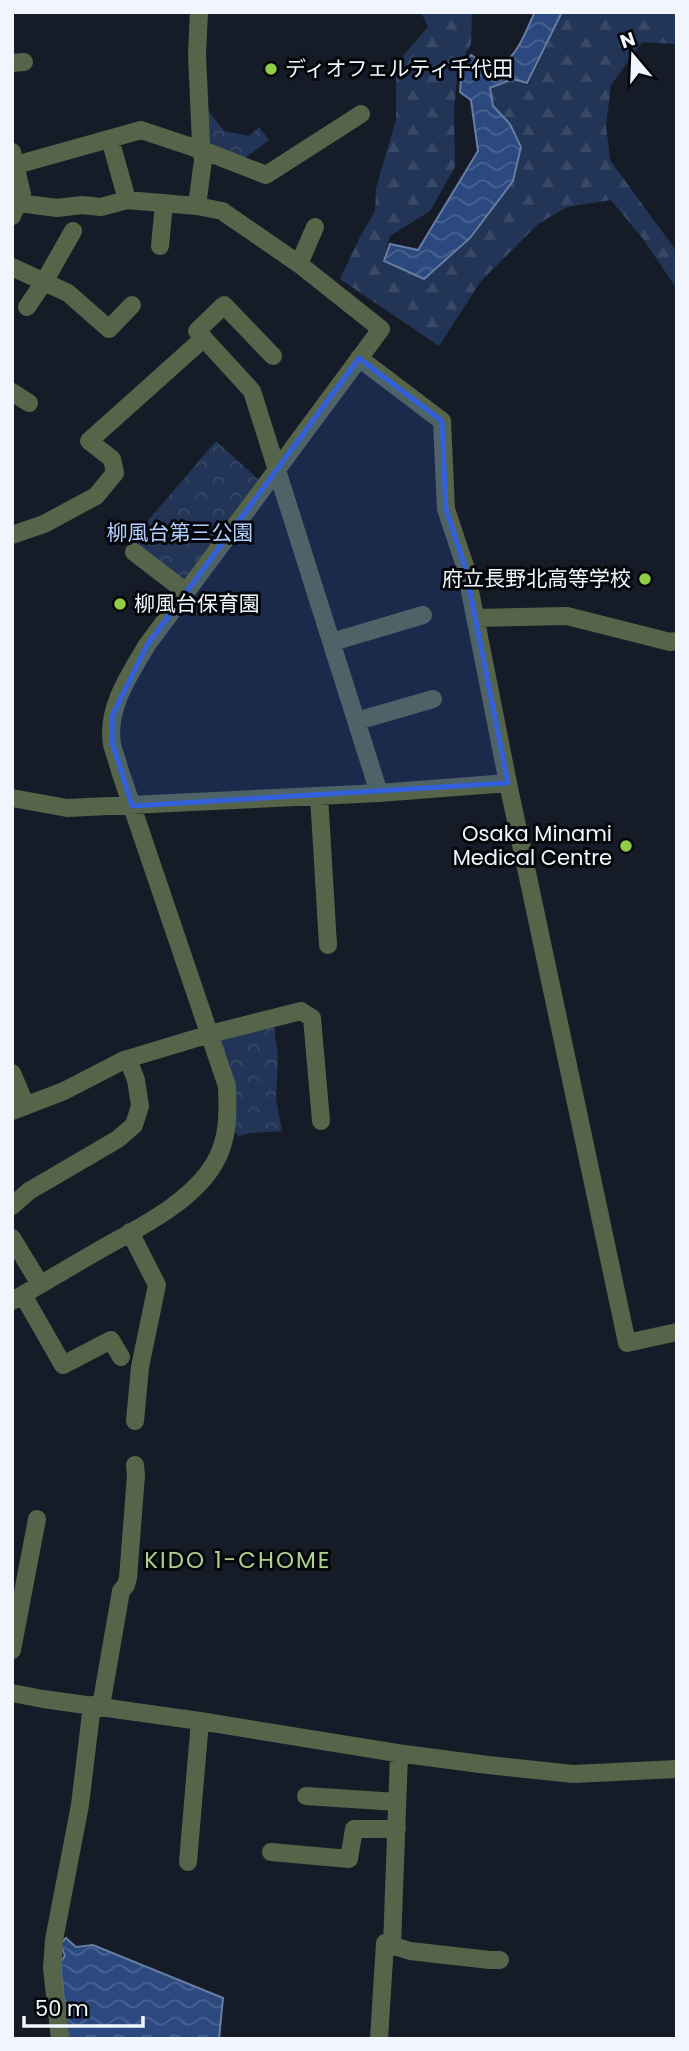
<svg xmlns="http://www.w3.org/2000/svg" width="689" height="2051" font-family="Poppins,'Noto Sans JP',sans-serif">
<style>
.forest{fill:url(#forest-firs)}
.park{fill:url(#park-crowns)}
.water{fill:url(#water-waves);stroke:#667da4;stroke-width:2}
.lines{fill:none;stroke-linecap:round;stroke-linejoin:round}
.minor{stroke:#56644a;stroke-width:18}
.marked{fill:#325fdc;fill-opacity:0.2;stroke:#325fdc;stroke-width:5;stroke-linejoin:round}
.poi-dot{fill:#8dce45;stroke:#05070b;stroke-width:2.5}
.labels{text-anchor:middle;stroke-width:6;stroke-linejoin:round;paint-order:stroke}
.poi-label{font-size:21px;fill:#f1f5fd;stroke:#05070b;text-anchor:start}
.park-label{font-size:21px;fill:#b2ceff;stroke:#05070b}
.neighbourhood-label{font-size:23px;letter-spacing:2px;fill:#add28e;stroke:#05070b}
</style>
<defs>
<pattern id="forest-firs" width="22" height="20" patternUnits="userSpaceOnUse" patternTransform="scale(1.75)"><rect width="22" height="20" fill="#223557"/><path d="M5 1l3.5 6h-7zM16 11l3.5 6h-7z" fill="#384968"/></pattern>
<pattern id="park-crowns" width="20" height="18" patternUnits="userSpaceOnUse" patternTransform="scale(1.75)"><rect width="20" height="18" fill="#223557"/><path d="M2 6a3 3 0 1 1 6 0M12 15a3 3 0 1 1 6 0" fill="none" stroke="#384968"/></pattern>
<pattern id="water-waves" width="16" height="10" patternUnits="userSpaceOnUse" patternTransform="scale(1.75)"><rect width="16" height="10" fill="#2b497e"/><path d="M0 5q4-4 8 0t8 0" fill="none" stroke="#4a6491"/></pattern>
</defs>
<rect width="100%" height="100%" fill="#161c27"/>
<path class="forest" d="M421,12H472L471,44L458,68L454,109L455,167L430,211L390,236L383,262L424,280L471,239L514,181L522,146L511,124L493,105L491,89L513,79L528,85L563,12H677V44L642,42L611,85L606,125L610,160L677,252V289L643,239L611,200L567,207L538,224L481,281L439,346L340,279L360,237L375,211L376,188L396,120V64L428,27Z"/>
<path class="park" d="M207,109L224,131L249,136L259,127L269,140L240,162L204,148Z
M216,441L260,481L184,583L129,543Z
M273,1019L278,1057L276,1099L282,1131L250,1133L239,1136L230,1127L213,1035Z"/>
<path class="water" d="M535,12H562L527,83L513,79L490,88L493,106L510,124L521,147L513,181L470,238L424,279L384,261L390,244L418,250L478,151L471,100L460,92L462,67L471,55C476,58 485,64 491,65C515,68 526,29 535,12Z
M66,1938L76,1947L93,1945L223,1998L219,2039H68L60,1962L65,1956L60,1944Z"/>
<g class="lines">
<path class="minor" d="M12,63L24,62
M110,139L127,200
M12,152L22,194L12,216
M16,165L141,130L210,153L266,175L361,114
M197,206L203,160L201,143L197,54L199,12
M160,246L164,203
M299,264L315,227
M12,267L68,293L109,329L132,305
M27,307L44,282L73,231
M273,356L224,305L197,331L252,391L379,793
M359,358L442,421L446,509L465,566L508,783L627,1343L677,1332
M12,392L29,403
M12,535L44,524L96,496L115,473L112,459L89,441L204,338
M134,552L186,592
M475,618L567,616L670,642L677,641
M332,642L423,615
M357,721L433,699
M319,796L328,945
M12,798L67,808L379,793L508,783
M12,1073L26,1106
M12,1111L64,1091L124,1060L210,1034L301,1011L312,1018L321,1121
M12,1206L29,1191L118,1139L134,1125L140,1106L136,1080L128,1059
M130,1232L157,1285L140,1367L135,1421
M12,1238L40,1284
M23,1295L63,1365L111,1340L121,1357
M12,1301C40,1285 68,1268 96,1252C136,1229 190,1204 214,1164C229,1139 228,1113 227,1086L120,771C118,762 114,753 112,744C106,708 130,674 147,645L381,329L299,264L222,211L197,206L127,200L101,207L82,205L57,208L19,203
M12,1650L37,1519
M12,1693L43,1699L200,1721L397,1753L488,1765L573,1774L677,1769
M101,1706L121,1591L126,1585L128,1578L136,1475L135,1465
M306,1796L397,1802
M271,1852L349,1859L354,1829H397
M188,1862L200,1721
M392,1946L399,1754
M60,2039L52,1968L54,1940L80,1805L92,1705
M379,2039L385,1943L410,1951L490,1960H500"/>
</g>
<path class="marked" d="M359,358L442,421L446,509L465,566L508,783L132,806L112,743V716L147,645Z"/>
<g class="poi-dot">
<circle cx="271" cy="69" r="7"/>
<circle cx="645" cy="579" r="7"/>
<circle cx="120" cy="604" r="7"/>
<circle cx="626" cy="846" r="7"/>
</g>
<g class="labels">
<g class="poi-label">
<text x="285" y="76">ディオフェルティ千代田</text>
<text x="631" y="586" text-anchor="end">府立長野北高等学校</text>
<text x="134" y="611">柳風台保育園</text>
<text x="612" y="841" text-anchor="end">Osaka Minami<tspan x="612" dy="24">Medical Centre</tspan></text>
</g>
<g class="park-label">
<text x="180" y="540">柳風台第三公園</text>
</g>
<g class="neighbourhood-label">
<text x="238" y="1568">KIDO 1-CHOME</text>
</g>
</g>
<rect width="689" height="2051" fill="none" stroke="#f1f5fd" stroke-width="28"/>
<g transform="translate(633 56) rotate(341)" stroke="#05070b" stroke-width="5" paint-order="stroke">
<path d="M0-5L12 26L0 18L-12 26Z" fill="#f1f5fd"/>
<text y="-10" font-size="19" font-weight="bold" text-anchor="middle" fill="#f1f5fd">N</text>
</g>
<path d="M24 2016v10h119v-10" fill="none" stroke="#f1f5fd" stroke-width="3.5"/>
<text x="35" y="2016" font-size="21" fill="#f1f5fd" stroke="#05070b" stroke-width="5" paint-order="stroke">50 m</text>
</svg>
